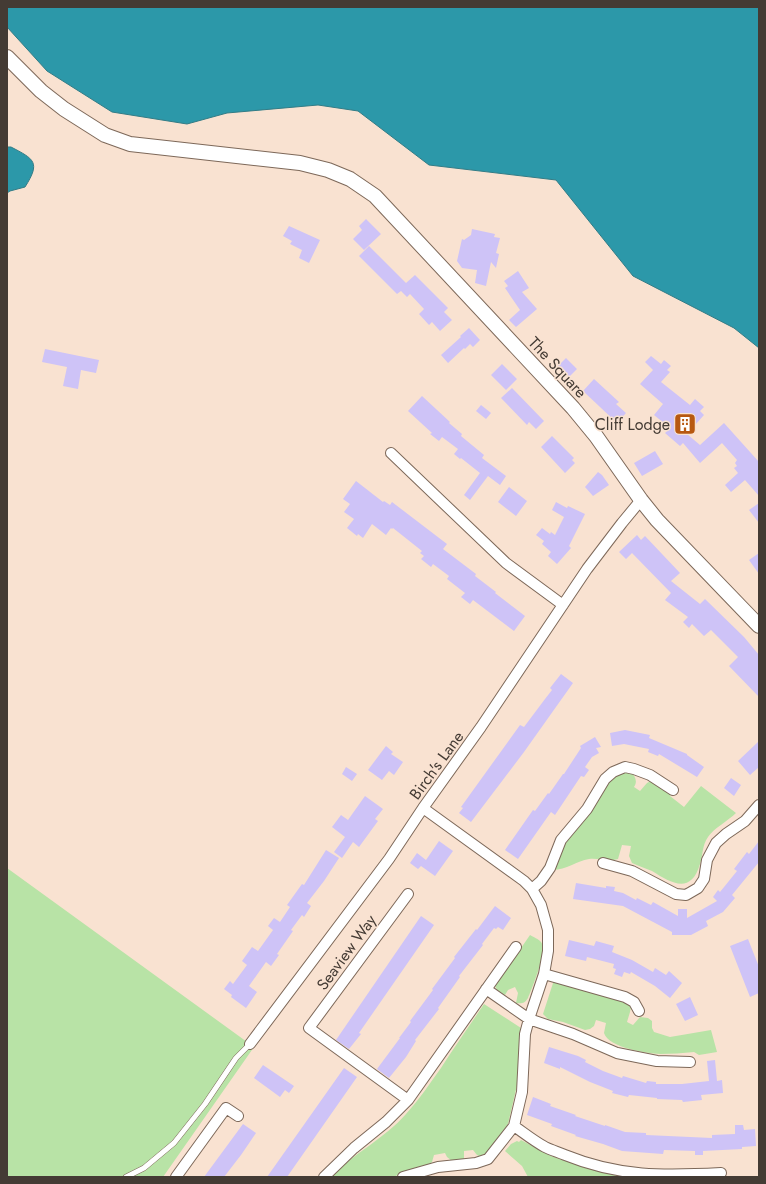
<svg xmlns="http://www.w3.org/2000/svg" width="766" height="1184" font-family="Jost,sans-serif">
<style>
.green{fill:#b8e3a6}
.water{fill:#2c98a9;stroke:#337c86}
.building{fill:#cec3f7}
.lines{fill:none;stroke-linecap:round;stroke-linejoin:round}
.lane-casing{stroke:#7d6859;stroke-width:6}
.street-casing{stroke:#7d6859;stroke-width:12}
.secondary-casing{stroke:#7d6859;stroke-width:16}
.lane{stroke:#fff;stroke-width:5}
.street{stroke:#fff;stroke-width:10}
.secondary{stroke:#fff;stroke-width:14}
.labels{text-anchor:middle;stroke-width:3;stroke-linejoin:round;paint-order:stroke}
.street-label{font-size:16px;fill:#443b34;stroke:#f9e2d1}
.poi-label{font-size:16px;fill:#443b34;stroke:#f9e2d1;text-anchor:end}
</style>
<rect width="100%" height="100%" fill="#f9e2d1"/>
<path class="green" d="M623,771H631C635,777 638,781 634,787L640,791L647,783L652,780L672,792L670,796L684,807L701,786L736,813C728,821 714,828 708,837C702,845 703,856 700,864C691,895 671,883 652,871C645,868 638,866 632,863L629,856L631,846L622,845L618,859C607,862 600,858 589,859C577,861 566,870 553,870L564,842L594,808L603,793L609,780Z
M7,868L254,1047L163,1177H7Z
M530,935C533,937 539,939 541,942C548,950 532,988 528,998C525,1003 522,1004 516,1003L518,993L515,987L508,990L505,995L497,990L495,986Z
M554,980L614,996L631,1006L630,1012L627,1022L633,1025L640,1017L648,1018L652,1021V1028L654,1032L670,1037L711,1030L717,1052L699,1055L694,1052C683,1053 671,1054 660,1054C646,1053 609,1048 604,1033L606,1023L596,1020L594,1026L590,1029L585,1030L563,1022L548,1019L543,1014Z
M484,1004L521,1028L519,1045L520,1063L518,1081L508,1124L488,1153L479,1156L477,1155L473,1150L464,1151V1159L452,1161L447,1157L445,1153L434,1155L432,1162L429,1165L413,1169L393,1177H331C354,1153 384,1139 406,1114C419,1100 430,1083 441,1068C455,1046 470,1025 484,1004Z
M521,1140L551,1156L586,1168L615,1175L617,1177H528L522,1166L505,1151L511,1144L517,1141L519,1142Z"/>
<path class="water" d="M7,7H759V348L734,328L633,276L556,180L429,165L358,111L318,105L227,113L187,124L112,112L47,71L7,27Z
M7,147H11C34,159 41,162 25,187L10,191L7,193Z"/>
<path class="building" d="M366,219L381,234L364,250L353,239L362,230L359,226Z
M289,226L320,240L309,263L299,258L302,250L290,244L292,241L283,236Z
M472,229L495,234L494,237L500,238L496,253L499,254L496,268L491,262L486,286L475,283L477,270L462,268L457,261L462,239L464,240L471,235Z
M369,246L406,283L415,275L448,308L444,312L452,320L440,331L432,322L429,325L419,314L424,309L410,294L407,297L401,291L397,294L359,256Z
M518,271L529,288L522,292L537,309L516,327L509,320L520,310L505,288L508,286L504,281Z
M469,328L480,340L473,347L470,344L465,349L464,348L448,363L441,355L461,337L460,336Z
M45,349L99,360L96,373L81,370L78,389L63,386L67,367L42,362Z
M651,356L661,364L664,360L671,366L667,370L670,372L661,382L690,405L695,399L704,407L700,411L704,415L687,434L700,445L724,423L759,462V496L745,480L731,492L725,485L738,473L734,468L737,466L735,463L737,460L722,443L700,463L683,443L680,446L665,433L670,428L654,415L663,404L640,384L653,370L645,362Z
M566,358L577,369L569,377L558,366Z
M502,364L517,379L506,390L491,375Z
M594,379L619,402L616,404L626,413L617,423L583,391Z
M512,388L544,421L536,429L529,422L527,425L501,398Z
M422,396L450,422L449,423L462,434L461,436L484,455L482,458L506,476L500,485L488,476L470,500L464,495L480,473L461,458L460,459L454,454L458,449L442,437L439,441L430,434L432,433L408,411Z
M481,405L491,413L486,419L476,411Z
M552,436L574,458L572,460L575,463L565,473L541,447Z
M655,451L663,464L642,476L634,463Z
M598,472L602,475L609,485L593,496L585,487Z
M356,481L383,502L384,501L390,505L392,502L447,544L443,549L476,574L475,576L496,592L495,593L525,616L514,631L473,600L470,604L461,597L465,593L447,579L449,576L433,564L431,567L421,559L424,556L420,553L422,551L393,528L392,529L391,528L386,535L372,524L363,538L358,534L357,536L347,528L354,519L344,512L350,504L343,499Z
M509,487L527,501L516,516L498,502Z
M556,502L567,508L568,506L585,514L569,546L571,548L557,564L548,556L551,552L542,544L544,541L536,535L542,528L550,534L551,532L555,535L564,517L552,510Z
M759,503V523L749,510Z
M637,535L641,540L645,536L680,573L671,581L700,604L705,599L744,637L759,655V697L729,666L738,657L711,630L704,636L692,624L689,628L683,622L688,617L665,600L671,593L632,553L626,559L619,552Z
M759,553V574L749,560Z
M561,674L573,683L524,752L471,822L459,813L463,808L461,807L520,725L524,727L545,699L552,690L550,688Z
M625,730L650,735L649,738L687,754V755L704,767L697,777L659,754L658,756L648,752L649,749L624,744L612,746L610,733Z
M595,737L601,747L596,748L599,753L592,757L585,767L589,770L584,777L581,776L555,815L551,812L518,859L505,850L533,810L535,811L548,793L549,794L563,774H564L581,748L580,746Z
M759,741V767L750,775L738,761Z
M386,746L393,752L391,754L403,762L394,775L389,771L382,780L368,770Z
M346,767L357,774L352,781L342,774Z
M731,778L741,785L734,796L724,788Z
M365,796L383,809L375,819L378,821L359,847L353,842L342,858L334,852L345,837L332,827L341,815L348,820Z
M439,841L453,851L435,876L421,866L418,869L410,863L417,853L426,860Z
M759,841V862L732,895L735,898L723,912L706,921L708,926L691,935H672V932L623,906L573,899L576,883L606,888V886L615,887L614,891L623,893L636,900L637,898L651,905L653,902L678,916V909H687V918L717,901L713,897L718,890L720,892L737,871L734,869L747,852L749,854Z
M326,850L339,858L324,881L307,903L311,906L304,917L302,915L291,930L293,931L277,954L279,955L271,966L266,962L249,986L257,992L246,1008L231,997L232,995L224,989L230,981L233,984L247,965L242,961L252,947L258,951L273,930L268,926L274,918L280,922L290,907L287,905L302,884L304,885Z
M495,906L511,918L503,930L498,927L496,929L494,928L482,944L483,945L459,976L460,977L438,1008L439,1009L415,1040L416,1041L406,1057L389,1078L377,1069L400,1038H399L411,1022L410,1021L433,990L432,989L455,958L454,957L476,929L477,930Z
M421,916L434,925L359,1033L361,1034L349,1049L336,1040Z
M748,939L759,967V993L750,997L730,946Z
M569,940L594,946L596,941L614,946L612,952L632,960L653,972L655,968L666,975L669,971L682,983L670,998L655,986L631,972L630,974L624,972L622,977L614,974L616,969L613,968L614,964L587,957L586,961L565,956Z
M690,997L698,1015L685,1021L676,1004Z
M549,1047L578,1056L586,1060L585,1062L603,1071L622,1078L623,1076L646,1083L647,1081L656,1082V1084H682L709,1081L707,1061L715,1060L717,1081L722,1080L723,1093L701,1095L702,1100L683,1102L682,1100L657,1099V1098L629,1095L628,1097L612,1093L613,1091L590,1082L560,1067V1069L544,1063Z
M263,1065L294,1086L289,1093L285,1090L280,1097L254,1078Z
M344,1068L357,1077L287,1177H267Z
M533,1097L551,1104L550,1106L576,1115L575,1116L605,1126V1125L625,1132L646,1133V1135L712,1138V1135L735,1134V1125H743L744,1130L755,1129L756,1146L742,1147V1149L703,1151V1155H695V1151L664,1150L663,1154L622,1151L603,1144L575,1136L576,1135L551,1126L552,1124L527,1115Z
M243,1124L256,1133L241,1155L224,1177H204Z"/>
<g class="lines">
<g class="lane-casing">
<path id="lane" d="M126,1177L144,1168L174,1143L205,1104L236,1058L250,1044"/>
</g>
<g class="street-casing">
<path id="street" d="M391,453L506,563L563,605
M603,863L632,871L676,894L686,895L698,888L704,879L707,860L716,843L726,834L745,821L759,805
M532,889L541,881L550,868L561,840L587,809L605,779L613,772L625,767L634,769L650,775L673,790
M408,894L309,1028L408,1100
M544,974L625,997L634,1002L639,1011
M486,989L529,1019L573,1034L617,1053L657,1061L690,1062
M250,1044L389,859L423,808L481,727L587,569L622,523L641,500
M514,1126C524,1133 534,1141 545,1147C551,1150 558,1152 565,1155C619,1177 664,1176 721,1173
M176,1177L226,1108L238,1116
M324,1177L354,1148L386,1122L408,1100L516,947
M403,1177L438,1167L476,1163L488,1159L514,1126L522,1092L525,1034L529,1019L544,974L548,951V930L541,905L532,889L524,881L423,808"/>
</g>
<g class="secondary-casing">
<path id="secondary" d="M7,57L41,91L64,109L105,135L130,144L300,163L328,170L350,179L375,196L573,408L596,436L641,500L657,520L759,626"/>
</g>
<use href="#lane" class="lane"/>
<use href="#street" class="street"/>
<use href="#secondary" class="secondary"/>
</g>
<defs>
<g id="building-square" transform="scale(1.15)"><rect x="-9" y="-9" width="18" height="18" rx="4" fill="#b75811" stroke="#f9e2d1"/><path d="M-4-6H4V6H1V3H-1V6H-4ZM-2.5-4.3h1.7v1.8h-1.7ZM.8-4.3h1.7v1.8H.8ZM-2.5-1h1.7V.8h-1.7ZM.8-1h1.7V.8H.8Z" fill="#fff"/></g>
</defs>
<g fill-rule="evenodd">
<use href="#building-square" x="685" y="424"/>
</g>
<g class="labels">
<g class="street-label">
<text transform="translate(558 367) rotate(47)" y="6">The Square</text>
<text transform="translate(436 765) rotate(-54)" y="6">Birch's Lane</text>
<text transform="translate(346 952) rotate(-54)" y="6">Seaview Way</text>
</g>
<g class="poi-label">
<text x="670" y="430">Cliff Lodge</text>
</g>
</g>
<rect width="766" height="1184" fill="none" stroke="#443b34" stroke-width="16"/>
</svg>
